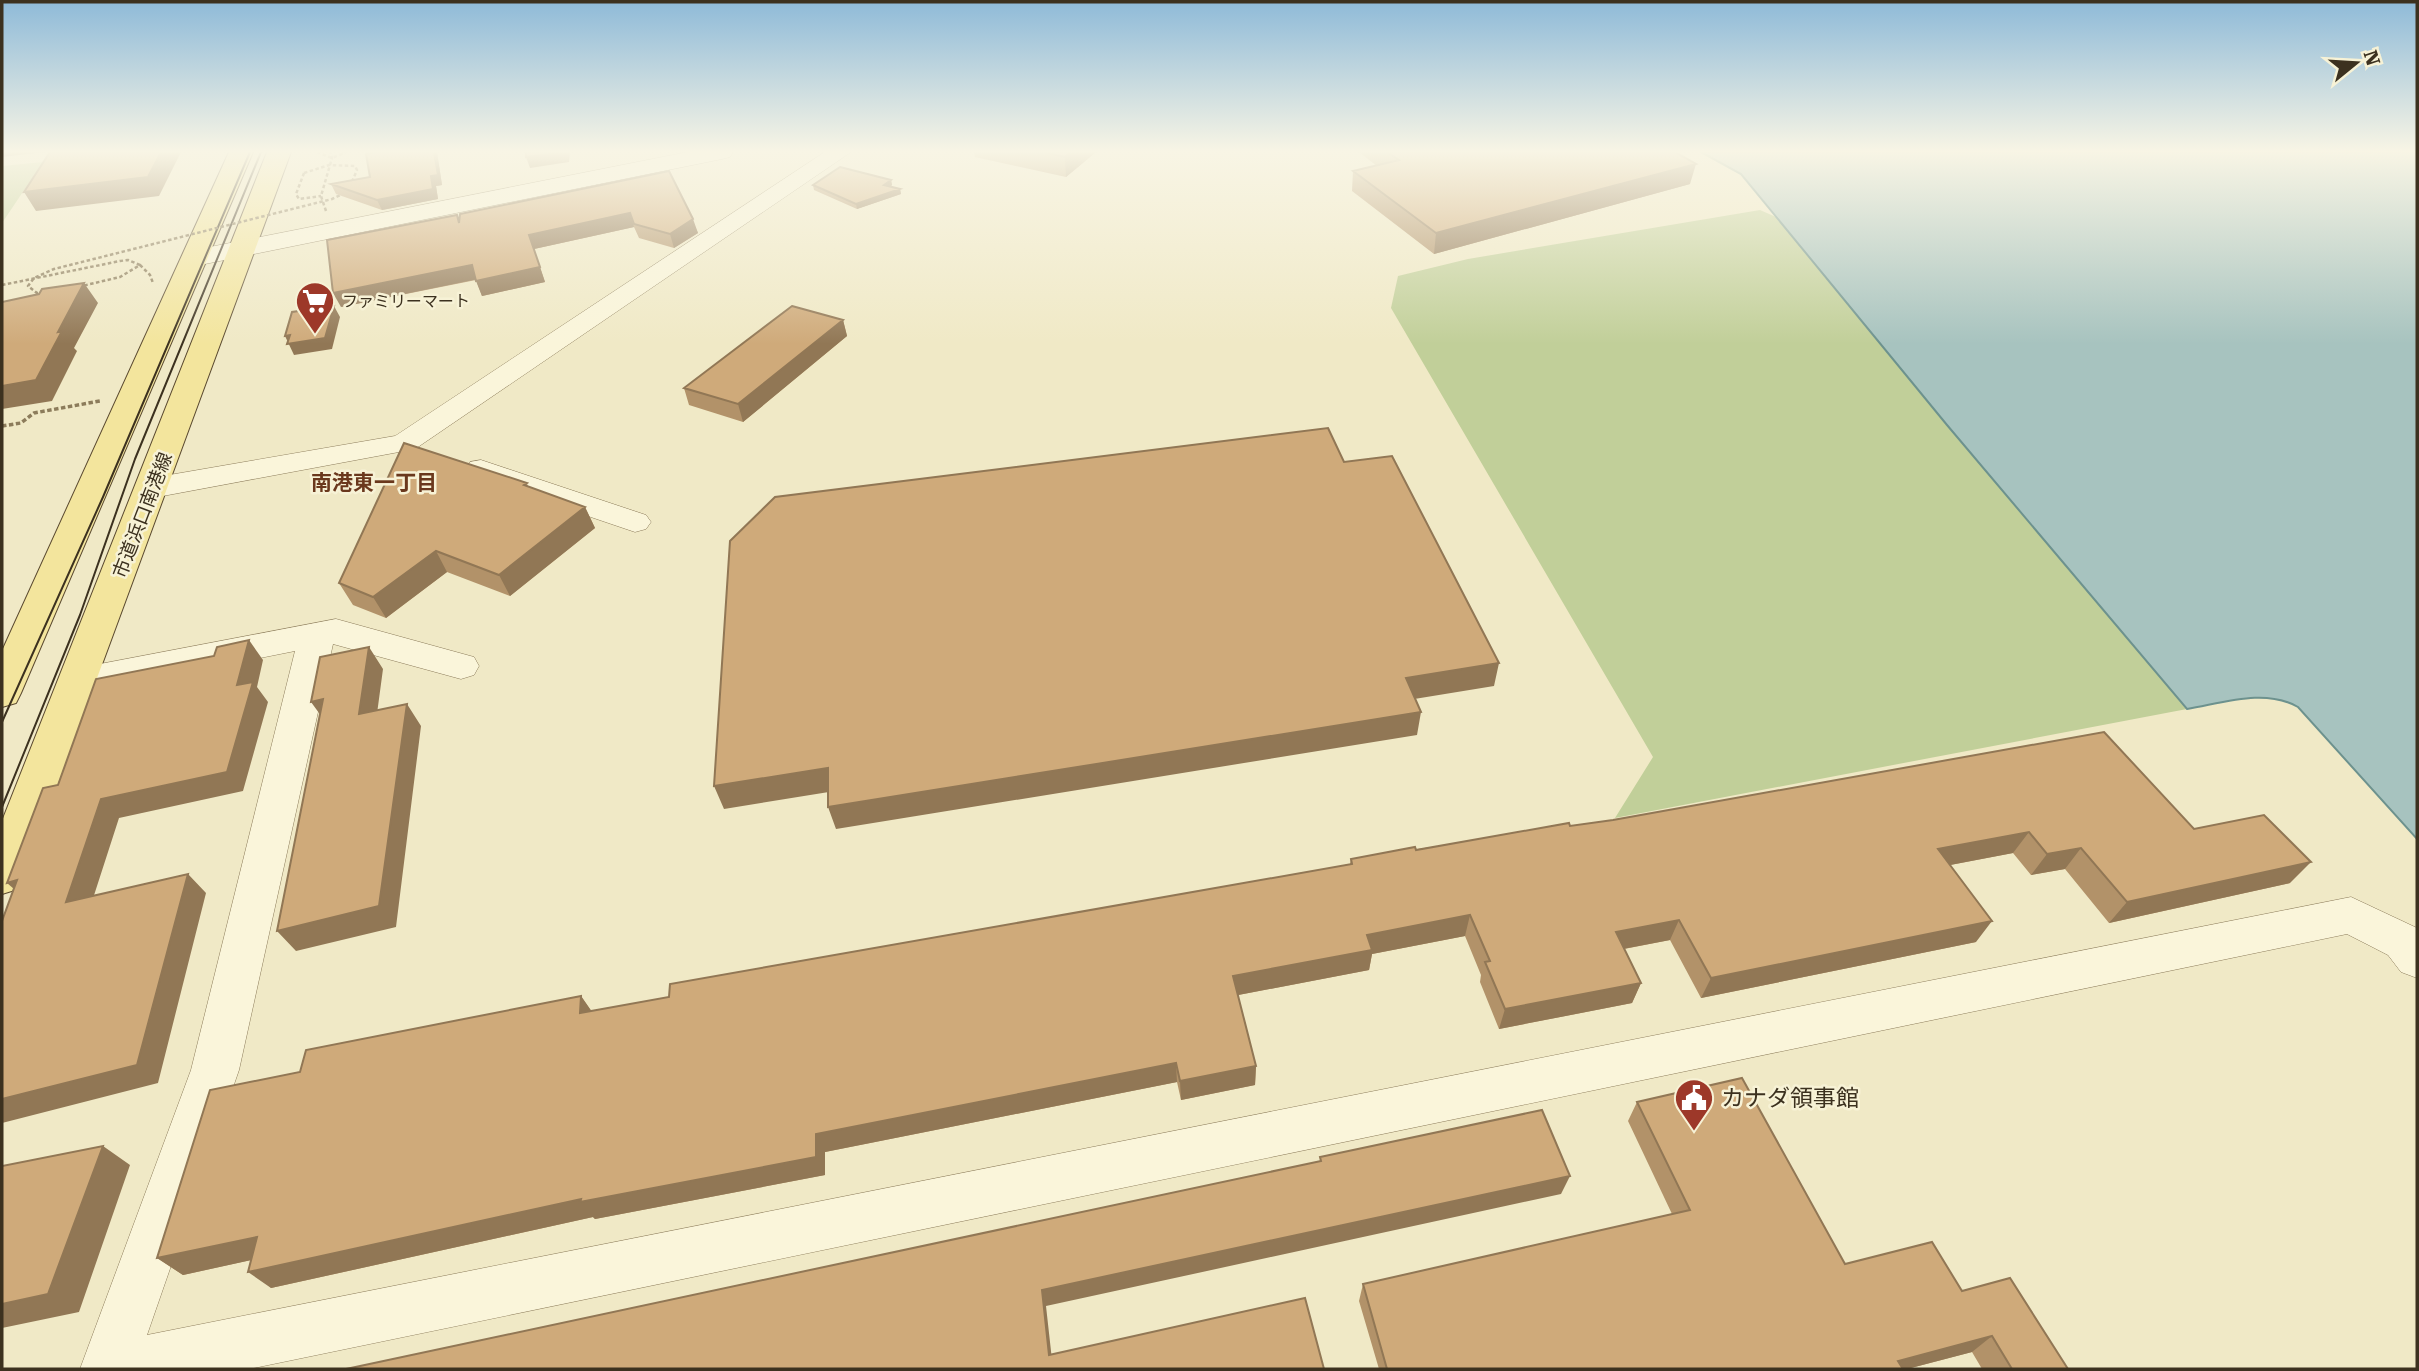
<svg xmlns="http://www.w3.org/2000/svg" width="2419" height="1371" font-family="'Roboto Serif','Noto Sans JP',serif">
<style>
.green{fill:#c1cf99}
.water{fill:#a7c3bf;stroke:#6d928e;stroke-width:2}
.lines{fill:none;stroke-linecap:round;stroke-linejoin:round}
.minor-casing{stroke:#8c7c5b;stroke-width:1}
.major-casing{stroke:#5a492f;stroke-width:2}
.path-far1{stroke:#8c7c5b;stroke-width:2.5;stroke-dasharray:3.5 2.5;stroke-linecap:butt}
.path{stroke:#8c7c5b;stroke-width:3.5;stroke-dasharray:4.5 2.5;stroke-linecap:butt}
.minor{fill:#faf5da;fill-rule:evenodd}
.major{fill:#f3e59d;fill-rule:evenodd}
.tram{stroke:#3c311f;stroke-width:2}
.path-bridge{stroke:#8c7c5b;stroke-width:2.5;stroke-dasharray:3.5 2.5;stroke-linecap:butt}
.wall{fill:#b29269}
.shaded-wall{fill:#917755}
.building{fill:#cfaa7a;stroke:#917755;stroke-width:2}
.labels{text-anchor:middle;stroke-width:5;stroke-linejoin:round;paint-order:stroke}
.far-poi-label{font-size:16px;fill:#3c311f;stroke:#f7f2d6;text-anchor:start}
.street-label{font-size:19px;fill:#3c311f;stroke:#f7f2d6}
.neighbourhood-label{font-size:21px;font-weight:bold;fill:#6a381d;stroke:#f7f2d6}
.near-poi-label{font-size:23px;fill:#3c311f;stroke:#f7f2d6;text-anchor:start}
</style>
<rect width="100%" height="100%" fill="#f0e9c6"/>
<path class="green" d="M43,162L2,223V166Z
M1760,210L1776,217L2187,709L1615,818L1653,757L1391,308L1398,276L1468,259Z"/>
<path class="water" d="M1701,152H2417V839L2298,707C2265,688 2223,703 2187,709L1947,425L1741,174Z"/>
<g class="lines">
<g class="minor-casing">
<path id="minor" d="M688,152H733L730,157L722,159L195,266L186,263L182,258L186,253L195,250Z
M825,152H851L415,449L152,498L141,495L136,488L141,481L152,478L395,436Z
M481,460L646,515L651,522L646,529L635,532L470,476L466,469L470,462Z
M336,619L474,657L479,666L474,675L461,679L333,644L239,1070L147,1335L2351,897L2417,928V978L2401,972L2388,955L2347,934L249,1369H80L191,1070L295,651L79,694L66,690L61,681L66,672L79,668Z"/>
</g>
<g class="major-casing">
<path id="major" d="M229,152H253L21,693L16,703L2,707V651Z
M267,152H291L24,876L18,889L2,894V821Z"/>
</g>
<path class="path-far1" d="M317,152L332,158L346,152
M304,173L296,194L299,199L321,196
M326,211L321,196L332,158L330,152
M140,265L150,275L153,283
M2,285L120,261L128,260L140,265L120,277L82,286"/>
<path class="path" d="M2,426L21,423L34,413L100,401"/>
<use href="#minor" class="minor"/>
<use href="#major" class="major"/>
<path class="tram" d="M2,722L103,497L250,152
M2,807L80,615L135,459L261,152"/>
<path class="path-bridge" d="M304,173L329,165L355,166L357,170L351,184
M44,293H37L28,286L34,278L54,269L332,199L345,193"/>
</g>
<path class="wall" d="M375,152H437L442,185L436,186L438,199L382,210L336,194L331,184L370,177Z
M974,152H1096L1066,177L975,157Z
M1359,152H1675L1690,184L1434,254L1352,191L1353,171L1377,166Z
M669,171L698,233L674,248L639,238L634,227L534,249L545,282L482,296L476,280L341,307L460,220Z
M891,180L892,185L890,187L900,189L901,194L857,209L814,190L813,185Z
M843,320L847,336L743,422L689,405L684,388Z
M527,483L528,487L585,507L595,528L510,596L447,572L386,618L353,605L339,583Z
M1570,826L2194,829L2290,883L2109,923L2065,869L2031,875L2013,853L1950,865L1976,942L1701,998L1670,940L1624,949L1641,983L1632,1003L1499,1029L1480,982L1481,975L1465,936L1372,954L1369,970L1238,995L1256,1066L1255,1085L1181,1100L1177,1082L825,1152V1175L595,1219L593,1217L271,1288L251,1260L183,1275L157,1258L300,1072L581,996L591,1011L669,997L1350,864L1351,859Z
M1637,1102L1845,1264L1962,1291L2068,1369H1982L1972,1352L1907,1369H1379L1359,1301L1363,1284L1672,1214L1628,1121Z"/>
<path class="shaded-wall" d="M2,152H45L2,157Z
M161,152H181L159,196L36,211L24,192Z
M434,152H437L442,185L436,186L438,199L382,210L377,200L431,176Z
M566,152H570L569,162L530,168L526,157Z
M1070,152H1096L1066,177L1065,157Z
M1696,164L1690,184L1434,254L1436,233Z
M891,180L892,185L885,190L884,185Z
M900,189L901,194L857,209L856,204Z
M630,213L634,227L534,249L545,282L482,296L476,281L529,235Z
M693,219L698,233L674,248L670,234Z
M472,265L478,279L341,307L333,293Z
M84,283L98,303L74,348L77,351L52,401L2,409V386L58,332Z
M334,306L340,317L332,349L294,355L285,336Z
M843,320L847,336L743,422L738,404Z
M585,507L595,528L510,596L499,575Z
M436,551L447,572L386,618L373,597Z
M249,640L263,660L257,687L268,702L243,791L119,818L86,920L66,902L101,799L237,685Z
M369,647L383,669L374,736L359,714Z
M1499,663L1494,686L1402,701L1406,678Z
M323,699L327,724L311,702Z
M407,704L421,726L396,927L296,951L277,931Z
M1421,712L1417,735L836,829L828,807Z
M828,768L835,791L724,809L714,786Z
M2029,832L2013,853L1924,870L1938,849Z
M2081,848L2065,869L2031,875L2047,854Z
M2311,862L2290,883L2109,923L2127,902Z
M188,874L206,893L158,1083L2,1123V1099Z
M17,880L28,901L7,883Z
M1470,915L1465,936L1372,954L1369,970L1233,996V976L1367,935Z
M1679,920L1670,940L1607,952L1616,932Z
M1992,921L1976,942L1701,998L1711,978Z
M1641,983L1632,1003L1499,1029L1505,1009Z
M581,996L595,1016L580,1013Z
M1176,1063L1177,1082L825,1152V1175L595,1219L593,1217L271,1288L248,1272L816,1134Z
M1256,1066L1255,1085L1181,1100L1180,1081Z
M103,1146L130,1165L79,1312L2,1328V1304Z
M1570,1176L1561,1194L1046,1306L1053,1369L1049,1355L1042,1290Z
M257,1237L279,1254L183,1275L157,1258Z
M1992,1336L1972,1352L1907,1369H1889L1898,1361Z"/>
<path class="building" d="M50,152H161L148,177L24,192Z
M375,152H434L438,175L431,176L433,189L377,200L331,184L370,177L366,154Z
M526,152H566L526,157Z
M1043,152H1070L1065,157Z
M1387,152H1675L1696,164L1436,233L1353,171L1399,160Z
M840,167L891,180L884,185L900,189L856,204L813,185Z
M669,171L693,219L670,234L634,224L630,213L529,235L540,267L476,281L472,265L333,293L327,240L457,215L459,223L460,214Z
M84,283L58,332L62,331L36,380L2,386V302L39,294L42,289Z
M334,306L325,338L287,344L290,335L285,336L292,312Z
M792,306L843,320L738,404L684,388Z
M1328,428L1344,462L1392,456L1499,663L1406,678L1421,712L828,807V768L714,786L730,541L775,497Z
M404,443L527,483L524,485L585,507L499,575L436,551L373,597L339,583Z
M249,640L237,685L253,682L227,772L101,799L66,902L188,874L137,1065L2,1099V921L17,880L7,883L43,788L58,785L96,679L214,656L217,647Z
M369,647L359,714L407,704L379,906L277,931L323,699L311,702L320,657Z
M2104,732L2194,829L2264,815L2311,862L2127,902L2081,848L2047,854L2029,832L1938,849L1992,921L1711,978L1679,920L1616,932L1641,983L1505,1009L1485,962L1490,961L1470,915L1367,935L1372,950L1233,976L1256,1066L1180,1081L1176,1063L816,1134V1157L580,1202L581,1199L248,1272L257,1237L157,1258L210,1090L300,1072L306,1050L581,996L580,1013L669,997L670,984L1352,864L1351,859L1415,847L1416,850L1569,823L1570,826L1613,820Z
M1742,1078L1845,1264L1932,1242L1962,1291L2010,1278L2068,1369H2012L1992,1336L1898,1361L1903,1369H1387L1363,1284L1690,1210L1637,1102Z
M1542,1110L1570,1176L1042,1290L1049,1355L1305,1298L1324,1369H346L1321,1161L1320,1157Z
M103,1146L48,1294L2,1304V1166Z"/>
<linearGradient id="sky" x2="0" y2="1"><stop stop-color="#8ebad8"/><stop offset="0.44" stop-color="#f8f5e5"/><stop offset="1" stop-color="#f8f5e5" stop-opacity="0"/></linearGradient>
<rect width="2419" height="344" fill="url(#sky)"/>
<defs>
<g id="supermarket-pin" transform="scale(2.0125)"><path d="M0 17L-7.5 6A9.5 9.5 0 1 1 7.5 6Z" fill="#9d3829" stroke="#f7f2d6"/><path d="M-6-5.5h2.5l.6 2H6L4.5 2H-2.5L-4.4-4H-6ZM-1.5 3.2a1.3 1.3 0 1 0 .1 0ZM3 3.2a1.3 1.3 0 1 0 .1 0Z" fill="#fff"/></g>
<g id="civic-pin" transform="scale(2.0125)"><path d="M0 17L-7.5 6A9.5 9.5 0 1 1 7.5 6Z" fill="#9d3829" stroke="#f7f2d6"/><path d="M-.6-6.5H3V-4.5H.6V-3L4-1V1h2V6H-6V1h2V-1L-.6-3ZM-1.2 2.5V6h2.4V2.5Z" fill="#fff"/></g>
</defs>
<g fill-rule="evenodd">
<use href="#supermarket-pin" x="315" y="301"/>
<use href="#civic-pin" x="1694" y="1098"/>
</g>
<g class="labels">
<g class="far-poi-label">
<text x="342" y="307">ファミリーマート</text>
</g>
<g class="street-label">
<text transform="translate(142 515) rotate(-69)" y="7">市道浜口南港線</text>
</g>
<g class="neighbourhood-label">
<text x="374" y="490">南港東一丁目</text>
</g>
<g class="near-poi-label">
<text x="1721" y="1106">カナダ領事館</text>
</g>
</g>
<rect width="2419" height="1371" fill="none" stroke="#3c311f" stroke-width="7"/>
<g transform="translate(2356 63) rotate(72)" stroke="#f7f2d6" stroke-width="5" paint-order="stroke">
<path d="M0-5L12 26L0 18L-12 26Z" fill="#3c311f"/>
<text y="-10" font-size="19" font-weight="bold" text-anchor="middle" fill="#3c311f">N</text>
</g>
</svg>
